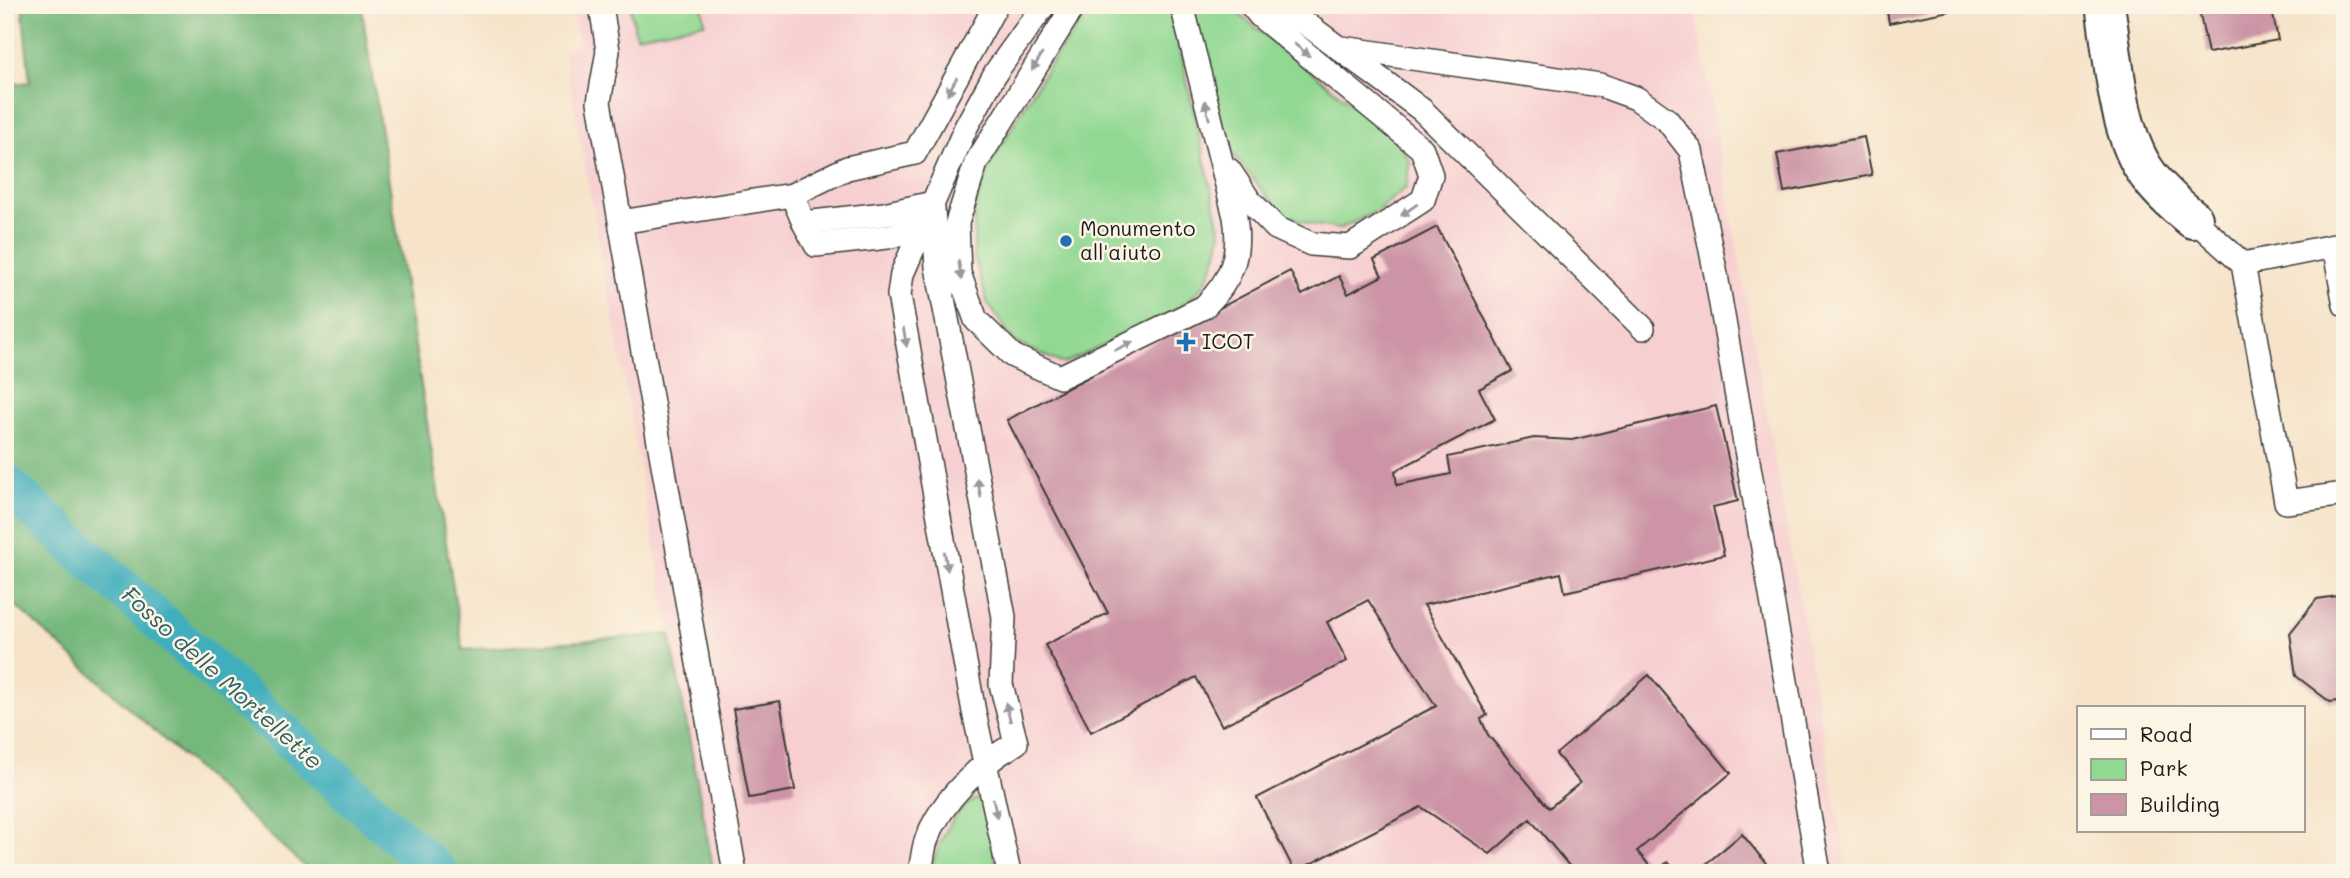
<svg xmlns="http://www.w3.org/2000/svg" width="2350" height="878" font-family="Mali,sans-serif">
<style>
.built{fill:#f7cfd1}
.green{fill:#91d892;stroke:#567a57;stroke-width:2}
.forest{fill:#74b87c;stroke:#486a4c;stroke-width:2}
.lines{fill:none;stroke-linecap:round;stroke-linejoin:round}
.canal{stroke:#3faebc;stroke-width:40}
.building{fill:#cc94a6}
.lane-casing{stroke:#3d3a36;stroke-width:26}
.street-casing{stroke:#3d3a36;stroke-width:42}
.lane{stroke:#fff;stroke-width:23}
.street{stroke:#fff;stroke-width:38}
.oneway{fill:#999}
.poi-dot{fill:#1f6fb2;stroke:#fcf5e5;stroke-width:2.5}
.labels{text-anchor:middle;stroke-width:5;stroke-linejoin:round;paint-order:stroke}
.poi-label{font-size:21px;fill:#1c1c1c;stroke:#fcf5e5;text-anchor:start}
.water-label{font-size:23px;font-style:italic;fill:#2c5e64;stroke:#fcf5e5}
</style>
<rect width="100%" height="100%" fill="#fcf5e5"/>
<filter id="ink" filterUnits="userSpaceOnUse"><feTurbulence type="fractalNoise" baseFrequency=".0143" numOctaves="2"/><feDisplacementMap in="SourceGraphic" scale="14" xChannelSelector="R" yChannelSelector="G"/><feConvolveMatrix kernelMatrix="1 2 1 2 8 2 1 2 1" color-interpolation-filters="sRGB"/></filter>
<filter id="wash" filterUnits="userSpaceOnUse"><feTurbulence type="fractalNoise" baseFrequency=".00686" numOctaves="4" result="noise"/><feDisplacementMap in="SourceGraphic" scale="28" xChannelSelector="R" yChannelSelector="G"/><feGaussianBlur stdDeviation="1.57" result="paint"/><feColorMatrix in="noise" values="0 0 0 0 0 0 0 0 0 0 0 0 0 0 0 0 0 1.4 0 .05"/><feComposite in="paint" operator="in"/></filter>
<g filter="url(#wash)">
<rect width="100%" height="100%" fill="#f6e3c9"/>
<path class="built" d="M571,5H1694L1848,873H714L564,51L580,46Z"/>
<path class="green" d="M630,5H702L705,23L636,36Z
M1094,5H1170L1221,233C1218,252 1214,268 1204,284C1183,316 1099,346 1063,364L1015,342L987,302L974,256L975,207L992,161L1046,70Z
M1195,5H1227L1395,138L1410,161L1406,188L1375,212L1339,229L1310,224L1282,214L1228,148L1193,11Z
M979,798L985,802L998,873H929C939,846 950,809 979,798Z"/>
<path class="forest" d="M22,5H361L463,650L670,634L714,873H312L5,596V85L30,82Z"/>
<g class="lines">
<path class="canal" d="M5,483L439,873"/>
</g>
<g id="blocks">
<path class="building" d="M1886,5H1970V7L1889,23Z
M2198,5H2271L2278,40L2208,53Z
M1864,137L1872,175L1784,192L1777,154Z
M1437,227L1512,371L1479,389L1495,419L1395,471L1397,485L1451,474L1448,457L1534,438L1572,440L1716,406L1738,501L1713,507L1724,555L1565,592L1561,573L1424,605L1487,715L1481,719L1488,735L1549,808L1580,783L1556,754L1649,675L1731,773L1637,851L1655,872L1668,862L1677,873H1575L1530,819L1490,854L1421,807L1295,872L1257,798L1436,706L1368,600L1327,622L1347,661L1222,726L1196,677L1091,732L1045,645L1108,613L1007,420L1290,271L1302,295L1339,276L1348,294L1382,276L1374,260Z
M2345,595V700L2330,702L2296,676L2290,633L2317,599Z
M780,701L795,790L749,798L733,709Z
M1742,834L1774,873H1695Z"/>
</g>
</g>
<g filter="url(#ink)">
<use href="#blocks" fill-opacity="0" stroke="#3d3a36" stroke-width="2"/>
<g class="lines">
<g class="lane-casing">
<path id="lane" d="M601,5L608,51L599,102L735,873
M1074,5L976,163L957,223L959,273L976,320L1013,356L1060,377L1204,307C1232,280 1241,255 1235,217L1182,5
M1281,5L1422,110L1643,328
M1342,48L1600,85L1636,98L1667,120L1691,151L1716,275L1819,873
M1229,170L1249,200L1276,228L1311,244L1350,247L1423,200L1431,175L1422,149L1260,16L1251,5
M933,203L884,214L804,223L792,195L847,168L915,153L996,5
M2193,219L2243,264L2286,502L2345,494
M620,222L792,195
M804,223L816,245L888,237L922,228
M2243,264L2334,246L2345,305
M920,873C922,863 923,850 926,841C942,799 979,765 1016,743L1001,684L1004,617L937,267L933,209
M1009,873L974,712L899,295L902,274L966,127L996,72L1044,5"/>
</g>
<g class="street-casing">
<path id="street" d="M2105,5C2113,54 2117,127 2144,169C2157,189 2174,204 2193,219"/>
</g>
<use href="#lane" class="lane"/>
<use href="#street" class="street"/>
</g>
<defs><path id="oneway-solid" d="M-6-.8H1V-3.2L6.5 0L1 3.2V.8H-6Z" transform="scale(1.75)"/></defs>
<g class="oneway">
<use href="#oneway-solid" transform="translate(1302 50) rotate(39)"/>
<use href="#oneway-solid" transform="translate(1037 62) rotate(122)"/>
<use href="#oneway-solid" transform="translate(952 86) rotate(119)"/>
<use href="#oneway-solid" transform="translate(1207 110) rotate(-103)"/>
<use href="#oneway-solid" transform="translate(1409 210) rotate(145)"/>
<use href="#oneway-solid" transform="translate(960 270) rotate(81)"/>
<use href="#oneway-solid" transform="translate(905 337) rotate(80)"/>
<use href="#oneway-solid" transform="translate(1124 346) rotate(-26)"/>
<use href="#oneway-solid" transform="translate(979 488) rotate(-101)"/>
<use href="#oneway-solid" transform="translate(946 561) rotate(80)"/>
<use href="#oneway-solid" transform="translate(1008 712) rotate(-105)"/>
<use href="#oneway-solid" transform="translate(995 808) rotate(78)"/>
</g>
</g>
<g class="poi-dot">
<circle cx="1066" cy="241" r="7"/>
<path d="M1182.5 331.5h7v7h7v7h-7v7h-7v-7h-7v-7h7z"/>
</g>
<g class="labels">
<g class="poi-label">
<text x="1080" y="236">Monumento<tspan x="1080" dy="24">all'aiuto</tspan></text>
<text x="1202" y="349">ICOT</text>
</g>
<g class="water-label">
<text transform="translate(222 678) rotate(42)" y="8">Fosso delle Mortellette</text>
</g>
</g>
<rect width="2350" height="878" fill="none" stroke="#fcf5e5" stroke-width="28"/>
<rect x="2077" y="706" width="228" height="126" fill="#fcf5e5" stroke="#a29e95" stroke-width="2"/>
<rect x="2091" y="729" width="35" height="10" fill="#ffffff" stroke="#a29e95" stroke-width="2"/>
<text x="2140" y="742" font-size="21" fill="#1c1c1c">Road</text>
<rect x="2091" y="759" width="35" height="21" fill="#91d892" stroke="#a29e95" stroke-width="2"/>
<text x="2140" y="776" font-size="21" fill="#1c1c1c">Park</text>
<rect x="2091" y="794" width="35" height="21" fill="#cc94a6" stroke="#a29e95" stroke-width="2"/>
<text x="2140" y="812" font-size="21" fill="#1c1c1c">Building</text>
</svg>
